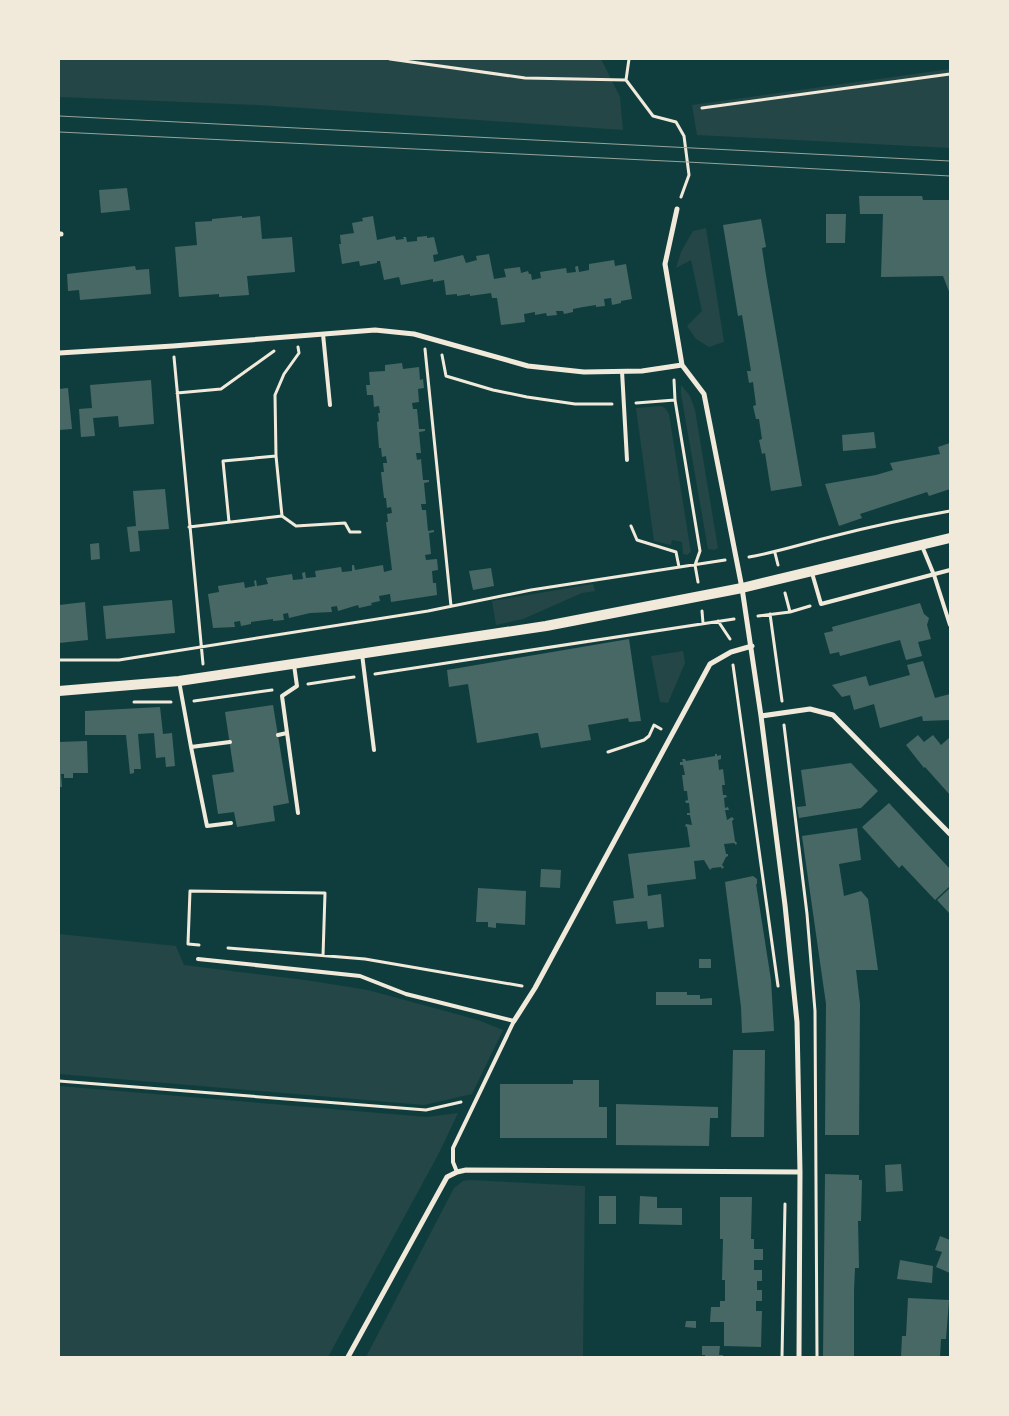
<svg xmlns="http://www.w3.org/2000/svg" width="1009" height="1416" font-family="'PT Sans Narrow',sans-serif">
<style>
.green{fill:#244646}
.building{fill:#486865}
.lines{fill:none;stroke-linecap:round;stroke-linejoin:round}
.path{stroke:#f1e9da;stroke-width:3}
.service{stroke:#f1e9da;stroke-width:4}
.minor{stroke:#f1e9da;stroke-width:5}
.secondary{stroke:#f1e9da;stroke-width:10}
.tram{stroke:#97a49c;stroke-width:1}
</style>
<rect width="100%" height="100%" fill="#0f3d3e"/>
<path class="green" d="M59,59H601L620,97L623,130L258,105L59,97Z
M950,69V148L697,135L692,105Z
M706,228L724,342L709,347L696,339L687,326L702,311L691,260L676,268L681,252L693,231Z
M681,385L690,396L695,410L718,548L714,550L708,549L681,394Z
M661,406L665,408L669,414L690,547L691,552L687,555L683,554L682,542L672,540L671,545L654,541L636,408Z
M593,584L595,591L582,593L523,619L496,625L492,601Z
M683,651L685,663L668,703L660,702L651,656Z
M59,934L176,946L184,965L305,980L368,990L478,1020L503,1030L472,1094L424,1105L59,1074Z
M59,1086L427,1117L458,1113L439,1153L328,1357H59Z
M469,1180L585,1186L583,1357H366L454,1188L463,1181Z"/>
<path class="building" d="M127,188L130,210L101,213L99,190Z
M859,196H922L923,200H950V294L943,276L881,277L883,214H860Z
M826,214H846L845,243H826Z
M242,216V218L260,216L262,239L292,237L295,272L247,276L249,295L219,297V294L179,297L175,247L197,245L195,222L212,221V219Z
M373,216L377,240L395,236L396,240L404,239L403,237H406L407,242L417,241V237L427,236V238L434,237L438,254L433,255L434,262L463,255L466,263L477,260L476,256L489,254L494,279L506,277L504,269L520,267L521,273L528,271L529,274H531L532,280L541,278L540,272L566,268L567,273L576,272L575,267L577,266H578L579,272L589,270V264L614,260L615,266L626,264L632,299L621,301V303L612,305L611,298L604,299L605,306L596,307V305L583,307L573,309V312L564,314L563,311H556L557,315L547,316L546,313L535,315V312L524,314L525,322L501,325L497,298H492L491,293L470,296V294L457,296V294L446,295L444,280L433,282V279L401,285L399,277L384,280L380,261H377V263L360,266L359,261L342,264L339,244H341L340,235L354,233L352,223L363,221L362,218Z
M761,219L766,247L762,248L766,275L802,486L771,491L765,453L762,454L759,440L762,439L759,419H756L753,406L756,405L753,382L749,383L747,371H751L742,315L738,316L723,225Z
M135,266L136,270L149,269L151,294L80,300L79,290L68,291L67,274Z
M402,363L403,369L419,367L420,380L423,379L424,388L418,389L419,402L412,403L413,409H417L419,429H425V431L419,432L421,453H416L417,460L421,459L423,480H429V482L424,483L426,504H421L422,510H426L428,531L434,530V532L429,533L431,554L425,555L426,560L437,559L438,570L432,571L433,583H436L437,595L391,602L390,594L379,596L380,601L371,603L372,605L359,608L358,605L338,611L337,606L331,607L332,612L310,613L289,618L288,613L283,614L284,620L273,621V619L251,622V624L241,626L240,621L234,622L235,627L213,628L208,594L219,592L218,586L244,582L245,588L255,586L254,581L256,580L257,586L268,584L266,578L292,574L293,580L303,579L302,573L305,572L306,578L316,577L315,571L341,567L342,572L352,571V565H354L355,570L383,565L384,572L392,570L386,522H388L387,514L392,513L391,507L387,508L386,498H384L381,472H384L383,463H387L386,456L382,457L381,448H379L377,422L379,421L378,413H380L379,406L374,407L373,395H367L366,385H370L369,372L385,371V365Z
M151,380L154,424L119,427L118,416L93,418L95,436L81,437L79,409L92,408L90,385Z
M68,388L72,429L59,430V389Z
M874,432L876,448L843,451L842,435Z
M950,443V489L929,496L927,492L860,514L862,518L839,526L825,484L876,475L893,470L890,463L940,454L938,447Z
M165,489L169,529L138,531L140,551L130,552L127,527L136,526L133,491Z
M99,543L100,559L91,560L90,544Z
M491,568L494,586L473,590L469,571Z
M172,600L175,633L106,639L103,606Z
M85,602L88,640L59,643V605Z
M920,603L924,614L929,618L927,625L931,639L918,642L922,656L906,660L900,640L840,656L839,652L830,654L824,633L833,631L832,627Z
M629,639L641,721L629,722L628,718L588,725L591,740L541,748L538,733H536L477,743L468,684L449,687L447,670Z
M923,661L935,698L950,694V720L923,721L922,716L880,728L874,704L854,710L850,695L842,697L832,685L866,676L869,686L910,675L907,665Z
M273,705L289,803L273,806L275,821L237,827L234,812L218,814L212,775L234,772L225,712Z
M160,707L163,734L172,733L175,766L166,767L165,757L156,758L154,733L138,734L141,769H134V773L130,774L126,735H85V711Z
M918,735L924,742L933,735L941,745L949,738L950,739V795L925,767L924,768L906,745Z
M87,741L88,773H73V778H64V774H61L62,787H59V742Z
M715,754H717V756L721,755V759L718,760L719,770L723,769L725,785H722L723,795H726L727,797L724,798L725,808L728,807L729,810H725L727,820L732,817L734,819L732,821L735,841L737,843L736,845L734,843L724,844L726,854H728V856L726,857L722,865L724,867L722,869L721,867L712,868L710,870L704,860L694,861L696,879L647,885L648,896L661,894L664,927L648,929L647,921L616,924L613,901L634,898L628,854L690,847L687,827L685,826L686,824L692,825L690,815H687V813H690L689,803H686L685,801L688,800L687,791H684L682,775H685L683,765H680V762H683L682,759H685L686,761L715,756Z
M851,763L878,791L861,808L799,818L797,807L806,806L801,770Z
M889,803L950,869V886L935,900L902,865L899,868L862,827Z
M857,828L861,860L839,864L844,896L861,891L868,899L878,970H856L860,1004L859,1135H825L826,1004L802,836Z
M541,869L561,870L560,888L540,887Z
M753,876L757,879V884H756L771,980L774,1031L742,1033L741,1007L725,882Z
M478,888L526,891L525,925L496,923V928L488,927V922H476Z
M950,888V914L937,900Z
M699,959H711V968H699Z
M656,992H687V995H700V999L712,998V1005H656Z
M733,1050H765L764,1137H731Z
M573,1080H599V1107H607V1138H500V1084H573Z
M616,1104L718,1107V1118H710L709,1146L616,1145Z
M901,1164L903,1191L886,1192L885,1165Z
M825,1174L859,1175V1180H862L861,1221H858L859,1268H855L854,1291V1357H823Z
M599,1196H616V1224H599Z
M640,1196L657,1197V1208H682V1225L639,1224Z
M720,1197H752L751,1239H754V1249H763V1260H754V1270H762V1281H757V1290H762V1301H756V1311H762L761,1347L724,1346V1322H710L711,1307H720V1301H725V1280H722L723,1239H720Z
M940,1236L950,1240V1273L936,1267L942,1252L935,1250Z
M900,1260L933,1266L932,1283L897,1279Z
M908,1298L949,1300L946,1339H941L940,1357H901L902,1336H906Z
M686,1321H696V1328L685,1327Z
M702,1346H720L719,1355H723V1357H705V1355H702Z"/>
<g class="lines">
<path class="path" d="M390,59L525,78L626,80
M629,59L626,80L653,116L676,122L684,136L689,175L681,197
M702,108L950,74
M425,349L451,606
M442,355L446,376L493,390L527,397L575,404H612
M174,357L203,664
M674,380L675,400L700,551L695,565L698,582
M177,393L221,389L274,351
M636,403L675,400
M276,456L275,395L284,374L299,353L298,347
M229,522L223,461L276,456L282,516
M631,526L637,540L676,552L679,567
M189,527L282,516L296,526L345,523L350,532H360
M775,553L778,565
M749,557C778,552 805,543 834,536C873,526 911,518 950,511
M785,593L790,612
M702,611L703,623
M770,614L782,701
M758,616L790,612L810,606
M718,621L730,639
M59,660H119L428,611L531,590L725,560
M733,665L778,986
M375,674L734,619
M308,684L354,677
M194,701L272,690
M134,702H171
M784,725L807,914L815,1011L817,1357
M608,752L644,740L649,736L654,725L661,729
M199,945L188,944L190,891L325,893L323,956
M228,948L365,959L522,986
M59,1081L426,1110L461,1102
M782,1357L785,1204"/>
<path class="service" d="M323,334L330,405
M622,371L627,460
M922,546L934,575L950,625
M812,573L821,604L950,570
M362,654L374,750
M294,665L297,686L282,696L298,813
M179,681L191,747L230,742
M278,735L287,733
M191,747L207,826L231,823
M198,959L360,976L406,994L514,1021L453,1148V1162L457,1172"/>
<path class="minor" d="M677,209L665,264L682,365L704,394L742,588L761,716L785,905L797,1022L800,1172L799,1357
M59,234H61
M59,353L173,346L375,330L414,334L528,366L584,372L642,371L682,365
M761,716L810,709L833,715L950,834
M514,1021L535,988L710,664L731,652L752,646
M348,1357L447,1177L457,1172L466,1170L800,1172"/>
<path class="secondary" d="M59,691L179,681L546,626L742,588L950,538"/>
<path class="tram" d="M59,116L950,161
M59,132L687,162L950,176"/>
</g>
<rect width="1009" height="1416" fill="none" stroke="#f1e9da" stroke-width="120"/>
</svg>
